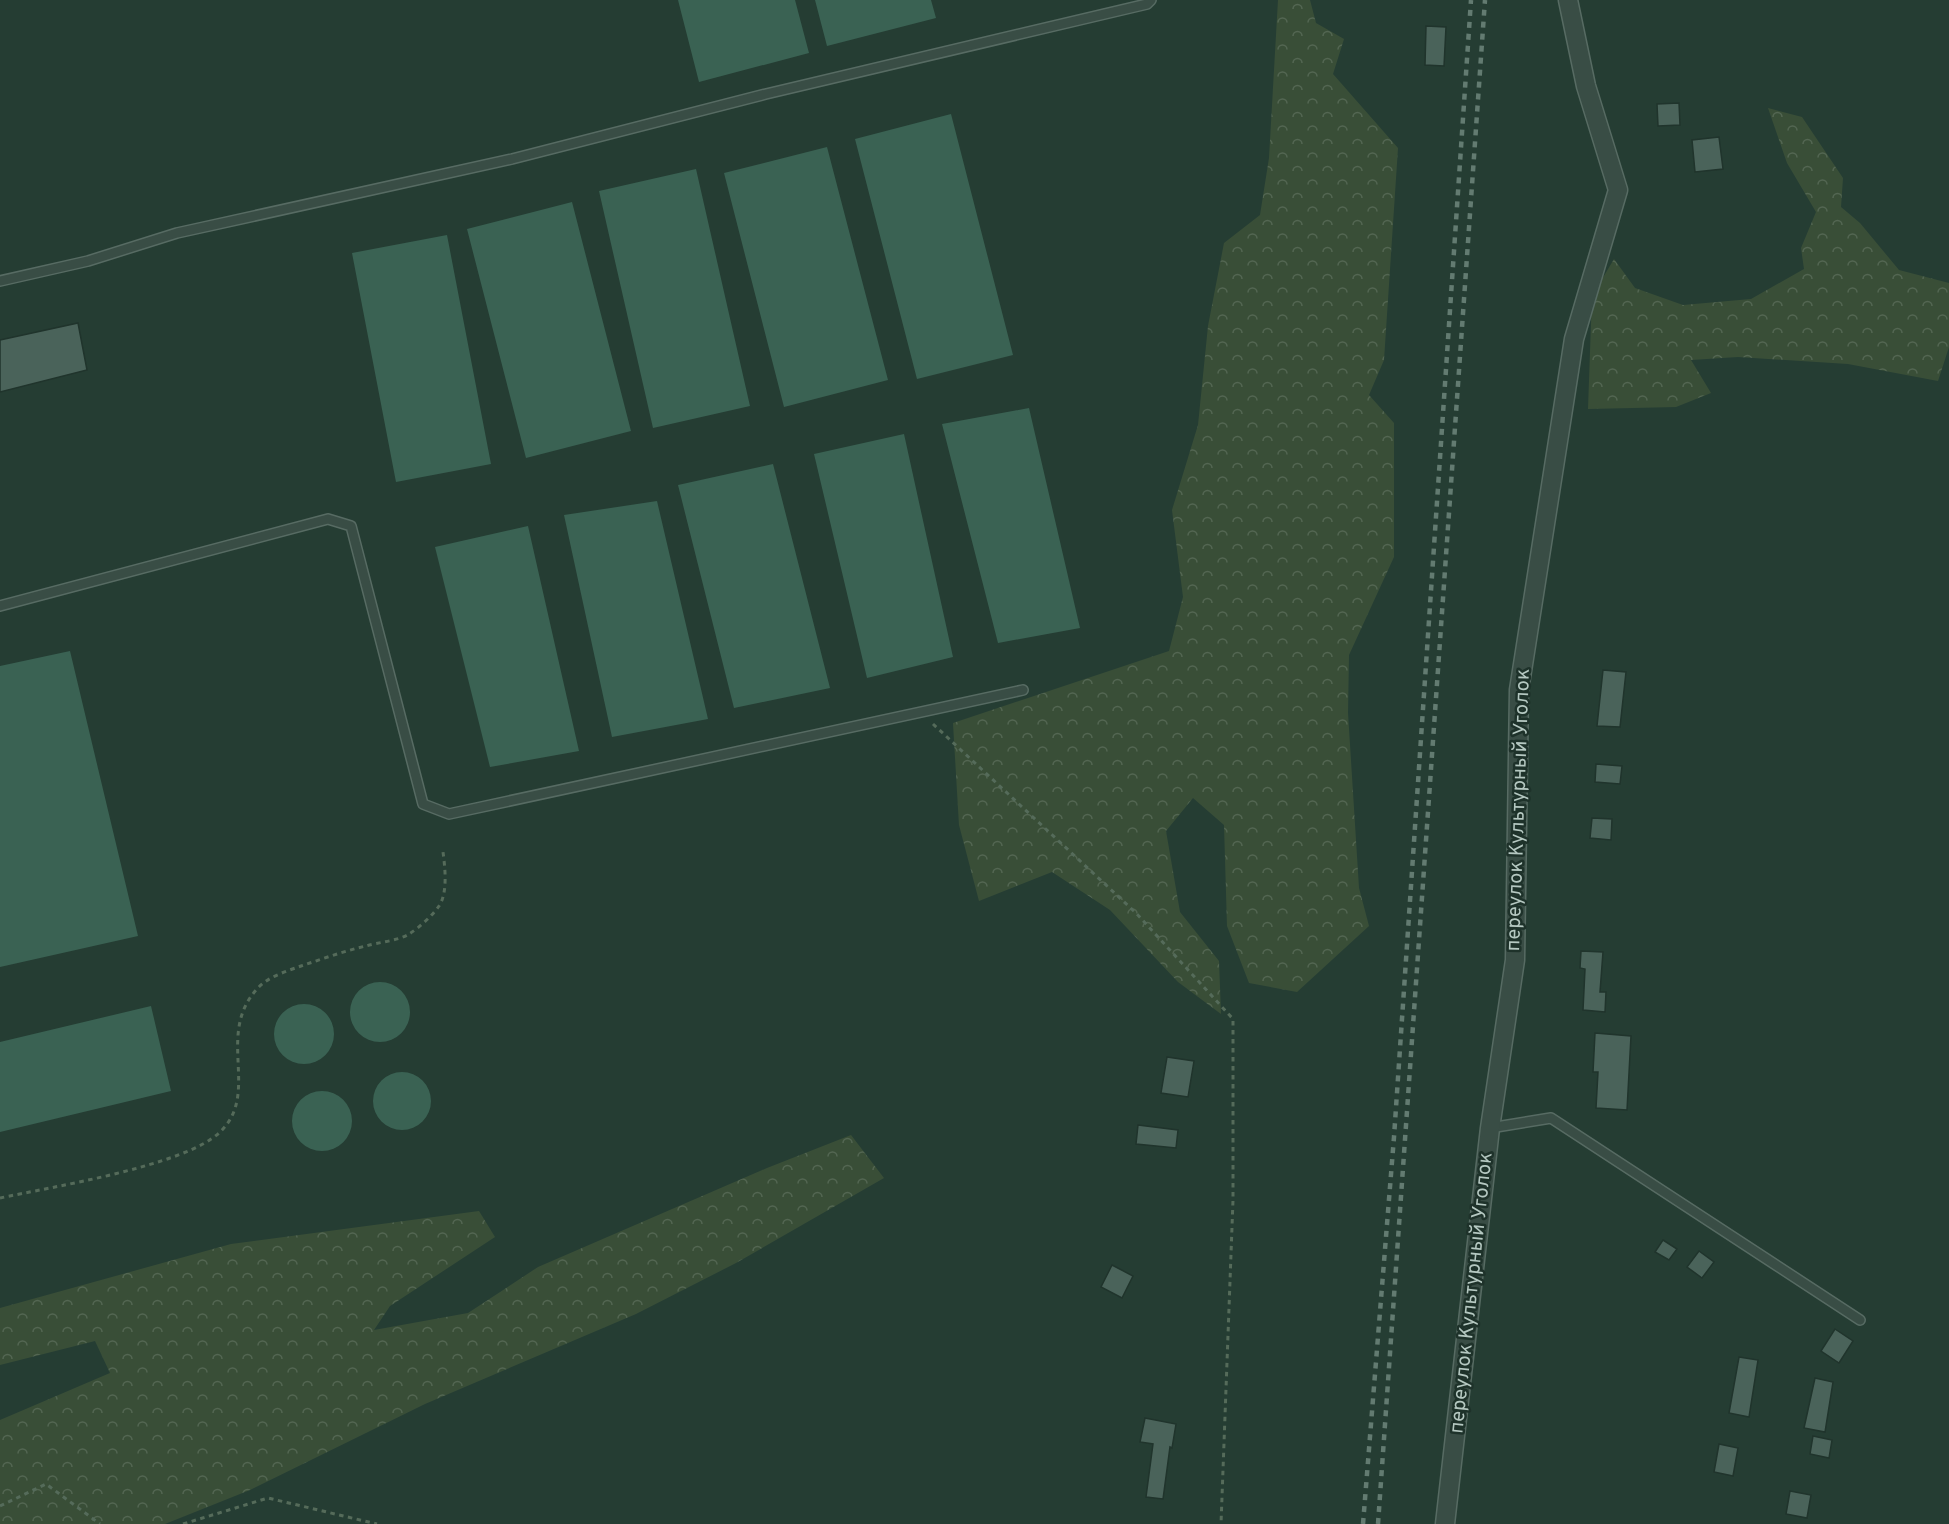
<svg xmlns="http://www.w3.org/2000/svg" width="1949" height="1524" font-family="Overpass,sans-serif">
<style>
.forest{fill:url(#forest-crowns)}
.water{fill:#3a6253}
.building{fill:#4a635a;stroke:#20342c;stroke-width:1.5}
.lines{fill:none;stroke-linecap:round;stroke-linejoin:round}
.service-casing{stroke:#576b63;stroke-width:12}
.minor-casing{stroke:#576b63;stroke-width:21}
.path{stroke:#556b5a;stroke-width:3;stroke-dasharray:4.5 4.5;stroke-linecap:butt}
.service{stroke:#394d45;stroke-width:9}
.minor{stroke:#394d45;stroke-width:18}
.rail{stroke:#637b71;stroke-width:4.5;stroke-dasharray:6 6;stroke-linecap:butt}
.labels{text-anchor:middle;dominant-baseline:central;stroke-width:5;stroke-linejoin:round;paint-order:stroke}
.street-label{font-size:20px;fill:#b5c8c1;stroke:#1e322a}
</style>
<defs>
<pattern id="forest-crowns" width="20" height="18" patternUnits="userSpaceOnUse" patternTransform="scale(1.5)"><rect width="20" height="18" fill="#394e37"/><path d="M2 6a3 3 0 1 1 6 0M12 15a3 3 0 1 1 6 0" fill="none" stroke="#536652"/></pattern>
</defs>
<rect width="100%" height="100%" fill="#253d33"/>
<path class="forest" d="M1278 0H1310L1316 23 1344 39 1333 74 1398 148 1384 360 1369 395 1394 423V557L1349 655 1348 713 1359 888 1369 926 1297 992 1249 983 1227 926 1224 825 1193 798 1166 831 1180 912 1219 961 1221 1014 1178 982 1110 910 1052 872 979 901 959 825 953 723 1169 651 1183 597 1172 510 1198 425 1208 326 1224 243 1260 215 1269 158Z
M1768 108 1802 117 1843 178 1841 207 1860 223 1899 270 1949 283V347L1938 381 1848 364 1738 357 1691 360 1711 393 1676 407 1588 409 1592 296 1614 259 1635 288 1683 305 1751 299 1804 269 1801 248 1816 212 1787 163Z
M851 1135 884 1178 736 1263 636 1314 425 1404 250 1490 165 1524H0V1420L110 1373 95 1341 0 1365V1308L231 1244 479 1211 495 1237 390 1306 374 1330 468 1313 538 1267 767 1168Z"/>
<path class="water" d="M678 0H795L809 53 699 82Z
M815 0H931L936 18 827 46Z
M951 114 1013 355 917 379 855 139Z
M827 147 888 380 784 407 724 173Z
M696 169 750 406 653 428 599 191Z
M572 202 631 431 526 458 467 229Z
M447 235 491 464 396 482 352 253Z
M1029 408 1080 628 998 643 942 424Z
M904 434 953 657 867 678 814 454Z
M773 464 830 688 734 708 678 485Z
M657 501 708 719 612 737 564 515Z
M528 526 579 751 490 767 435 547Z
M70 651 138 936 0 967V666Z
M350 1012a30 30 0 1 1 60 0a30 30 0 1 1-60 0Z
M274 1034a30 30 0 1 1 60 0a30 30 0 1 1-60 0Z
M151 1006 171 1091 0 1132V1042Z
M373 1101a29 29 0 1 1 58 0a29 29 0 1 1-58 0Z
M292 1121a30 30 0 1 1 60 0a30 30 0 1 1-60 0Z"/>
<path class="building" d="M1426 26 1446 27 1444 66 1425 65Z
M1679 103 1680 125 1658 126 1657 104Z
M1719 137 1723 169 1695 172 1692 140Z
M78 323 87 370 0 392V340Z
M1603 670 1626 672 1620 727 1597 726Z
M1596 764 1622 766 1620 784 1595 782Z
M1592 818 1612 819 1611 840 1590 838Z
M1581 951 1603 952 1600 992H1606L1605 1012 1583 1010 1585 969 1580 968Z
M1595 1033 1631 1036 1627 1110 1596 1108 1598 1072H1593Z
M1167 1057 1194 1061 1188 1097 1161 1093Z
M1138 1125 1178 1130 1176 1148 1136 1144Z
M1663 1240 1677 1249 1669 1260 1655 1252Z
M1699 1251 1714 1262 1702 1278 1687 1267Z
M1112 1265 1133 1276 1122 1298 1101 1287Z
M1835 1329 1853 1341 1839 1363 1821 1351Z
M1739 1357 1758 1360 1749 1417 1729 1413Z
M1815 1378 1833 1382 1825 1432 1804 1428Z
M1145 1418 1176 1424 1172 1448 1170 1447 1163 1499 1146 1497 1153 1444 1140 1442Z
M1813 1436 1832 1440 1829 1458 1810 1454Z
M1719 1444 1738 1448 1733 1476 1714 1472Z
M1790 1491 1811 1495 1807 1518 1786 1514Z"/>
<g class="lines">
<g class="service-casing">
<path id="service" d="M0 281 88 261 177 233 512 159 766 94 1147 4 1151 0
M0 606 328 519 351 526 423 804 449 814 1023 690
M1490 1128 1551 1118 1860 1320"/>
</g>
<g class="minor-casing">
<path id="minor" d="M1445 1524 1490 1128 1515 960 1519 690 1574 339 1618 190 1586 86 1568 0"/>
</g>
<path class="path" d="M933 724 1136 913 1233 1019V1200L1221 1524
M0 1198C51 1187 185 1166 220 1132 261 1093 215 1035 257 989 267 977 287 971 301 966 322 959 344 951 366 946 379 942 398 941 409 934 419 928 433 915 439 906 448 893 445 867 443 852
M0 1506 46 1484 100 1524
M183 1524 268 1498 377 1524"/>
<use href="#service" class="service"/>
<use href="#minor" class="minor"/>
<path class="rail" d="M1363 1524 1394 1137 1471 0
M1378 1524 1485 0"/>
</g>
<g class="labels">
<g class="street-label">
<text transform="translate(1519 810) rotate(-88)">переулок Культурный Уголок</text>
<text transform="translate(1472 1293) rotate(-84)">переулок Культурный Уголок</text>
</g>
</g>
</svg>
